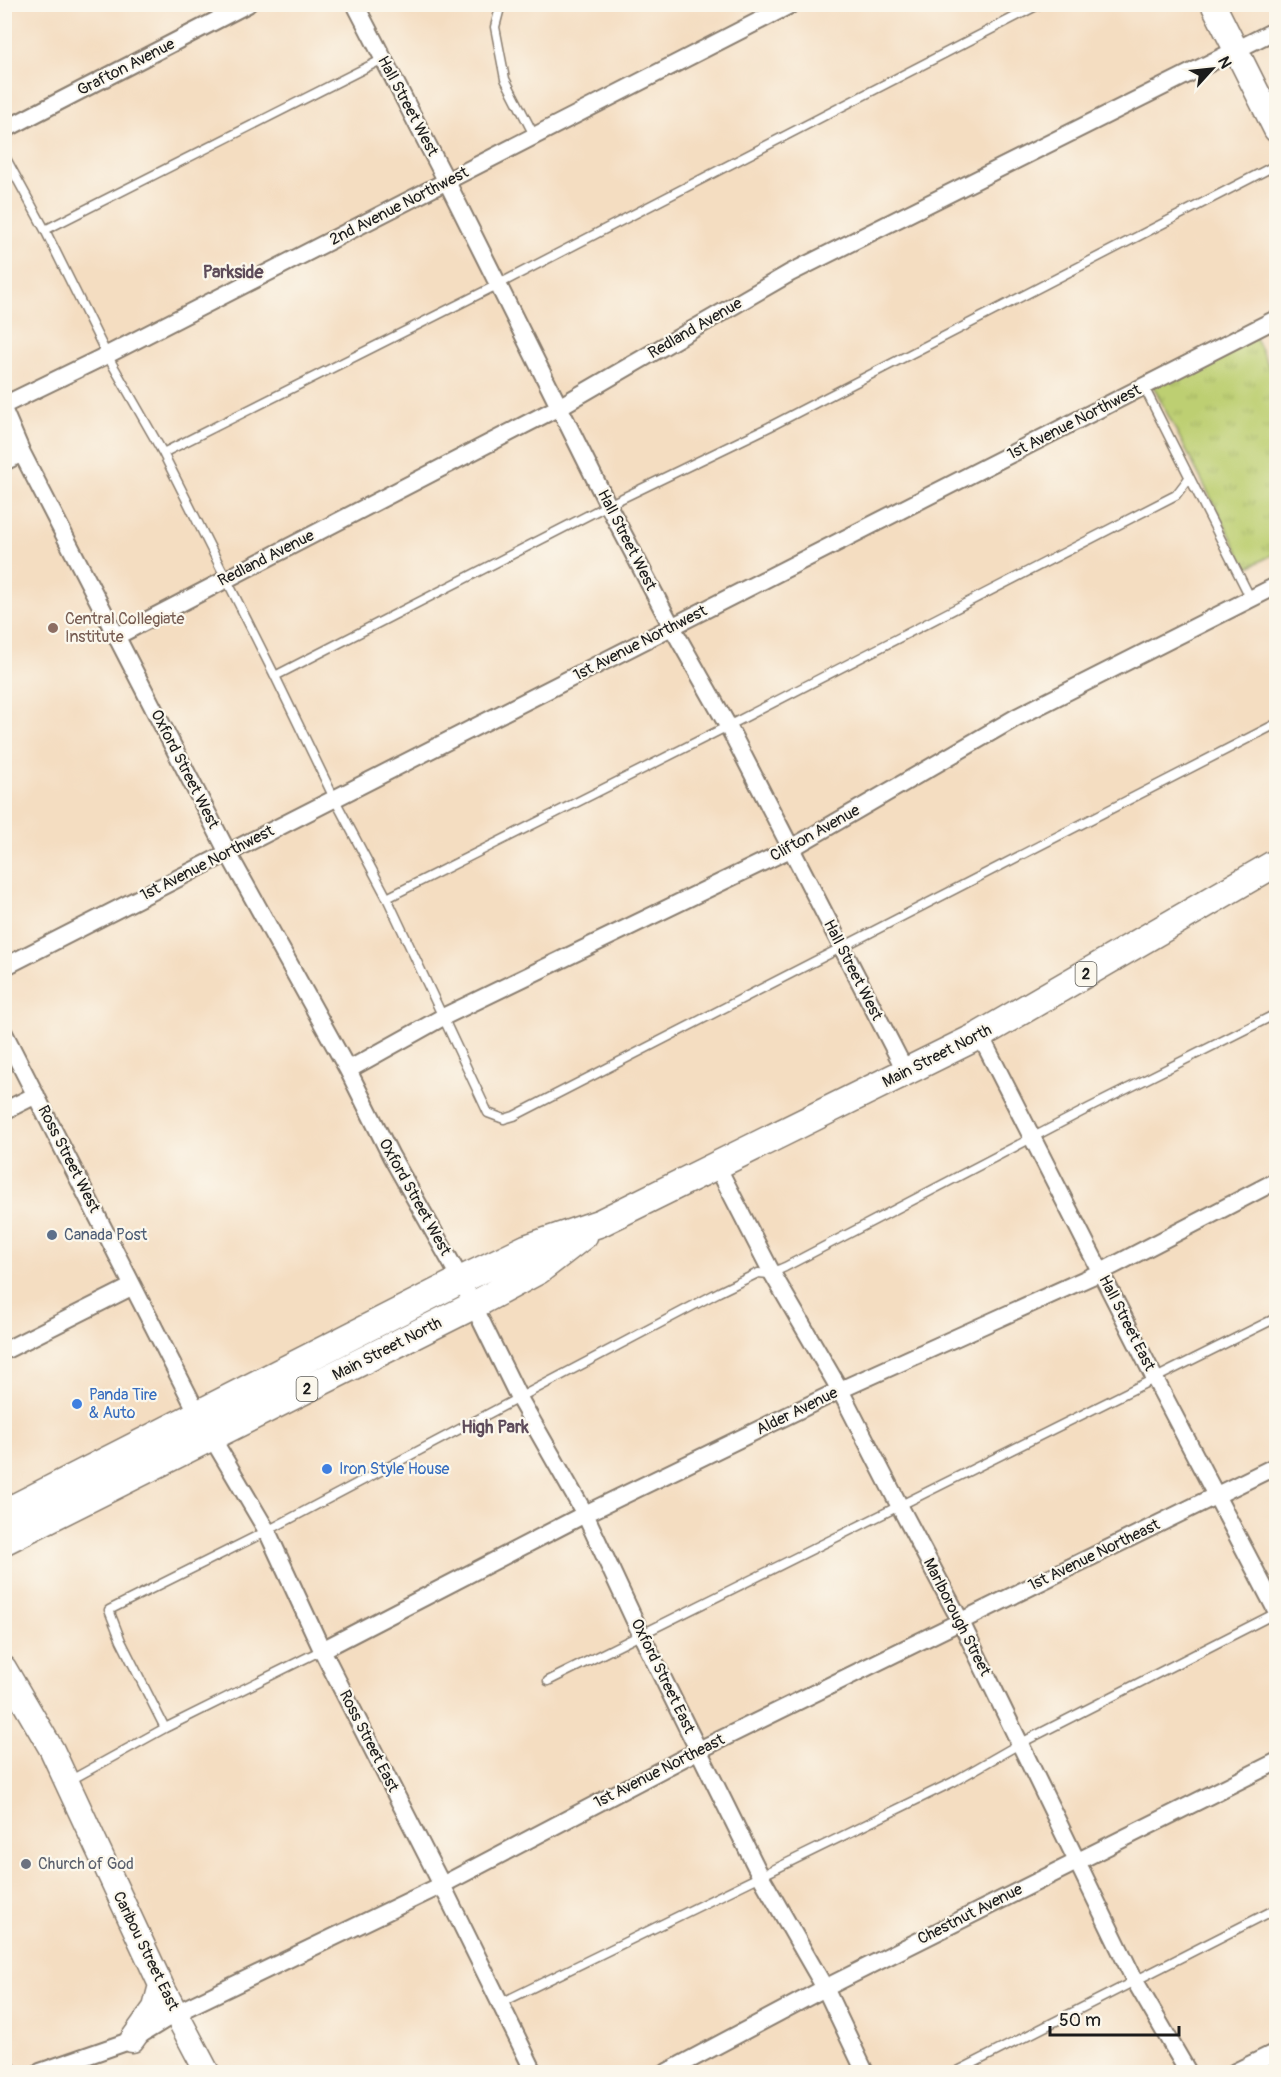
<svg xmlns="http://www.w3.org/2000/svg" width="1281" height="2077" font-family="Pangolin,sans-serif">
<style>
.park{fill:url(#park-tufts);stroke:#6c7647;stroke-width:1.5}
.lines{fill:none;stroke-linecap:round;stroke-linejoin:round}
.lane-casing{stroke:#887c6e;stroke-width:11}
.street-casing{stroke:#887c6e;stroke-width:20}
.secondary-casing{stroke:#887c6e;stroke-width:27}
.primary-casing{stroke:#887c6e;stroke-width:30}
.lane{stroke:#fff;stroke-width:8}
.street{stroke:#fff;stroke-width:16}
.secondary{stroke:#fff;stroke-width:24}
.primary{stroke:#fff;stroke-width:27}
.education-dot{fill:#8d6e63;stroke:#fbf7ec;stroke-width:2}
.service-dot{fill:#5c6f8a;stroke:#fbf7ec;stroke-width:2}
.shop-dot{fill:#3f7fe0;stroke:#fbf7ec;stroke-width:2}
.worship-dot{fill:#6b7280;stroke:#fbf7ec;stroke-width:2}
.labels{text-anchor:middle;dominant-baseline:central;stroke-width:4.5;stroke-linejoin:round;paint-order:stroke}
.shield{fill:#fbf7ec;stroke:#5f5e5a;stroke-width:1.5}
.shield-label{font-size:15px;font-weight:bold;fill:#1c1c1c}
.street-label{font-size:16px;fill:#1c1c1c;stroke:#fbf7ec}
.education-label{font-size:16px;fill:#785e54;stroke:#fbf7ec;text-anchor:start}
.service-label{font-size:16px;fill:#4e5e75;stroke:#fbf7ec;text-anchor:start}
.shop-label{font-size:16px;fill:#366cbe;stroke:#fbf7ec;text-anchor:start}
.worship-label{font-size:16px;fill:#5b616d;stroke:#fbf7ec;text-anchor:start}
.neighbourhood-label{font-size:18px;font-weight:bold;fill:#5e4c5a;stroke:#fbf7ec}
</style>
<defs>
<pattern id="park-tufts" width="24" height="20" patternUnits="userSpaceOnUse" patternTransform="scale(1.5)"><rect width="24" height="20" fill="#bdcf72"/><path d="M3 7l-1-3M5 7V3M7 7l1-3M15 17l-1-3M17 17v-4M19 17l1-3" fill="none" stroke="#a2b162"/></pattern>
</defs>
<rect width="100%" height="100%" fill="#fbf7ec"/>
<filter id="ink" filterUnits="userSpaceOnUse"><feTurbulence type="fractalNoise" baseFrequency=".0167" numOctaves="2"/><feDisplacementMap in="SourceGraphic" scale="12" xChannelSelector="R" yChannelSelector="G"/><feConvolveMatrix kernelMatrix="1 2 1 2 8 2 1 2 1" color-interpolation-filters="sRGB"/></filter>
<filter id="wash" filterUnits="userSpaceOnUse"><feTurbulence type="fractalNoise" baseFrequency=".008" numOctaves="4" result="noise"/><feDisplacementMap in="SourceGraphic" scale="24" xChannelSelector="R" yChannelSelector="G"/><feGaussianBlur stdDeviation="1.35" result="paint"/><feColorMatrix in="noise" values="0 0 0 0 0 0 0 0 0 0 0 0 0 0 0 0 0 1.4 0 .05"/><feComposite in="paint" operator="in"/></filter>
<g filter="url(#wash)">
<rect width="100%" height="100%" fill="#f4ddc1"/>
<path class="park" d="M1253 334 1276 380V553L1247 568 1153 386Z"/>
</g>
<g filter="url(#ink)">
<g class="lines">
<g class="lane-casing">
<path id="lane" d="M501 4 495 27 505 79 535 137
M4 155 45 230 107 355 163 453 275 676 334 798 387 898 488 1113 504 1119 514 1116 1276 724
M45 230 383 59
M1144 387 1251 599
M163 453 499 284 1040 4
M275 676 608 505 769 427 1276 165
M387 898 728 726 1176 495 1189 478
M548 1681 1276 1318
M165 1728 121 1641 109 1610 267 1531 719 1292 758 1273 769 1274 785 1267 1089 1108 1276 1014
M69 1781 165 1728 322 1650
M501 2003 953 1782 1021 1743 1276 1613
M956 2072 1276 1909"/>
</g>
<g class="street-casing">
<path id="street" d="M355 4 447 182 608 505 672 627 728 726 906 1072
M4 130 248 4
M4 405 107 355 792 4
M4 411 22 453 228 853 348 1070 391 1156 461 1280 519 1398 585 1514 641 1634 760 1875 825 1988 865 2072
M4 462 22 453
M117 636 559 407 790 273 1276 30
M4 967 1276 319
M4 1033 198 1414 267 1531 322 1650 442 1885 534 2072
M980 1035 1154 1377 1276 1610
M348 1070 443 1017 790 849 1017 717 1276 586
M4 1111 36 1095
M717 1166 772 1273 840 1390 899 1505 961 1622 1135 1981 1188 2072
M4 1351 133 1286
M322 1650 585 1514 840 1390 1101 1272 1276 1181
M4 2063 9 2072
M40 2072 132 2040 176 2013 442 1885 699 1750 1276 1466
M667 2072 825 1988 1276 1762
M1235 2072 1276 2052"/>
</g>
<g class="secondary-casing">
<path id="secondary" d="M1213 4 1276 130
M4 1668 52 1750 161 1985 207 2072
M132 2040 155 2008 161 1985"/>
</g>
<g class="primary-casing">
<path id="primary" d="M4 1513 461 1280 527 1248 600 1223 980 1035 1276 863
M4 1541 472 1306 539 1270 584 1235"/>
</g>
<use href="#lane" class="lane"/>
<use href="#street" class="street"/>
<use href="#secondary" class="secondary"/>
<use href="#primary" class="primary"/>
</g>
</g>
<circle class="education-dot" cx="53" cy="628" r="6"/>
<circle class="service-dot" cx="52" cy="1235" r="6"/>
<g class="shop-dot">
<circle cx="77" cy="1404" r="6"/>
<circle cx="327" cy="1469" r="6"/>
</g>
<circle class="worship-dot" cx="26" cy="1864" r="6"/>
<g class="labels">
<g class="shield">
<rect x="1075.5" y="962" width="21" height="24" rx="4.5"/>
<rect x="296.5" y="1377" width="21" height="24" rx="4.5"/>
</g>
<g class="shield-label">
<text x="1086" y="974">2</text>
<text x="307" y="1389">2</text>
</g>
<g class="street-label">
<text transform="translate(126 67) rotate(-27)">Grafton Avenue</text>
<text transform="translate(408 106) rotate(62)">Hall Street West</text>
<text transform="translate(399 206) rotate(-27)">2nd Avenue Northwest</text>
<text transform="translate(695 328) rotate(-30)">Redland Avenue</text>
<text transform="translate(1074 422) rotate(-27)">1st Avenue Northwest</text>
<text transform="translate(627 540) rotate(63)">Hall Street West</text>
<text transform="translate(266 558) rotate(-27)">Redland Avenue</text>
<text transform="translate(640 643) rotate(-27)">1st Avenue Northwest</text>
<text transform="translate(185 769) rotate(63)">Oxford Street West</text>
<text transform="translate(815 833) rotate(-29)">Clifton Avenue</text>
<text transform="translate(207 863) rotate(-27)">1st Avenue Northwest</text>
<text transform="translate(853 970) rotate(63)">Hall Street West</text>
<text transform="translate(937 1056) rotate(-27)">Main Street North</text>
<text transform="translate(69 1159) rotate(63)">Ross Street West</text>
<text transform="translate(415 1197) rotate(61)">Oxford Street West</text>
<text transform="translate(1127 1323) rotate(63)">Hall Street East</text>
<text transform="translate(387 1349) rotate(-27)">Main Street North</text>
<text transform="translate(797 1411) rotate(-26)">Alder Avenue</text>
<text transform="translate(1094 1555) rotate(-26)">1st Avenue Northeast</text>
<text transform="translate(957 1617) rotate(63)">Marlborough Street</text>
<text transform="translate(663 1676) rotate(64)">Oxford Street East</text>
<text transform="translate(369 1741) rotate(63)">Ross Street East</text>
<text transform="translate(659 1771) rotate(-27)">1st Avenue Northeast</text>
<text transform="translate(970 1914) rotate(-27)">Chestnut Avenue</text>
<text transform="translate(146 1951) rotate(64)">Caribou Street East</text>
</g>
<g class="education-label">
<text x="65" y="619">Central Collegiate<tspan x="65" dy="18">Institute</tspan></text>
</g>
<g class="service-label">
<text x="64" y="1235">Canada Post</text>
</g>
<g class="shop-label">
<text x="89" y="1395">Panda Tire<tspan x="89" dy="18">&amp; Auto</tspan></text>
<text x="339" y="1469">Iron Style House</text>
</g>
<g class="worship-label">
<text x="38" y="1864">Church of God</text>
</g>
<g class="neighbourhood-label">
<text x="233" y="272">Parkside</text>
<text x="495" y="1427">High Park</text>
</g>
</g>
<rect width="1281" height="2077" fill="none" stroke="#fbf7ec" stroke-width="24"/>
<g transform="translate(1212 69) rotate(63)" stroke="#fbf7ec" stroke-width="4.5" paint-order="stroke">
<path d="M0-4.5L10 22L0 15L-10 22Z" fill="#1c1c1c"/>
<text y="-9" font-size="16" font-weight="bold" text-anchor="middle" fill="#1c1c1c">N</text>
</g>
<path d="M1050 2026v9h129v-9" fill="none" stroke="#1c1c1c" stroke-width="3"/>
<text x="1059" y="2026" font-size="18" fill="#1c1c1c" stroke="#fbf7ec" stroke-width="4.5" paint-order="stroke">50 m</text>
</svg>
